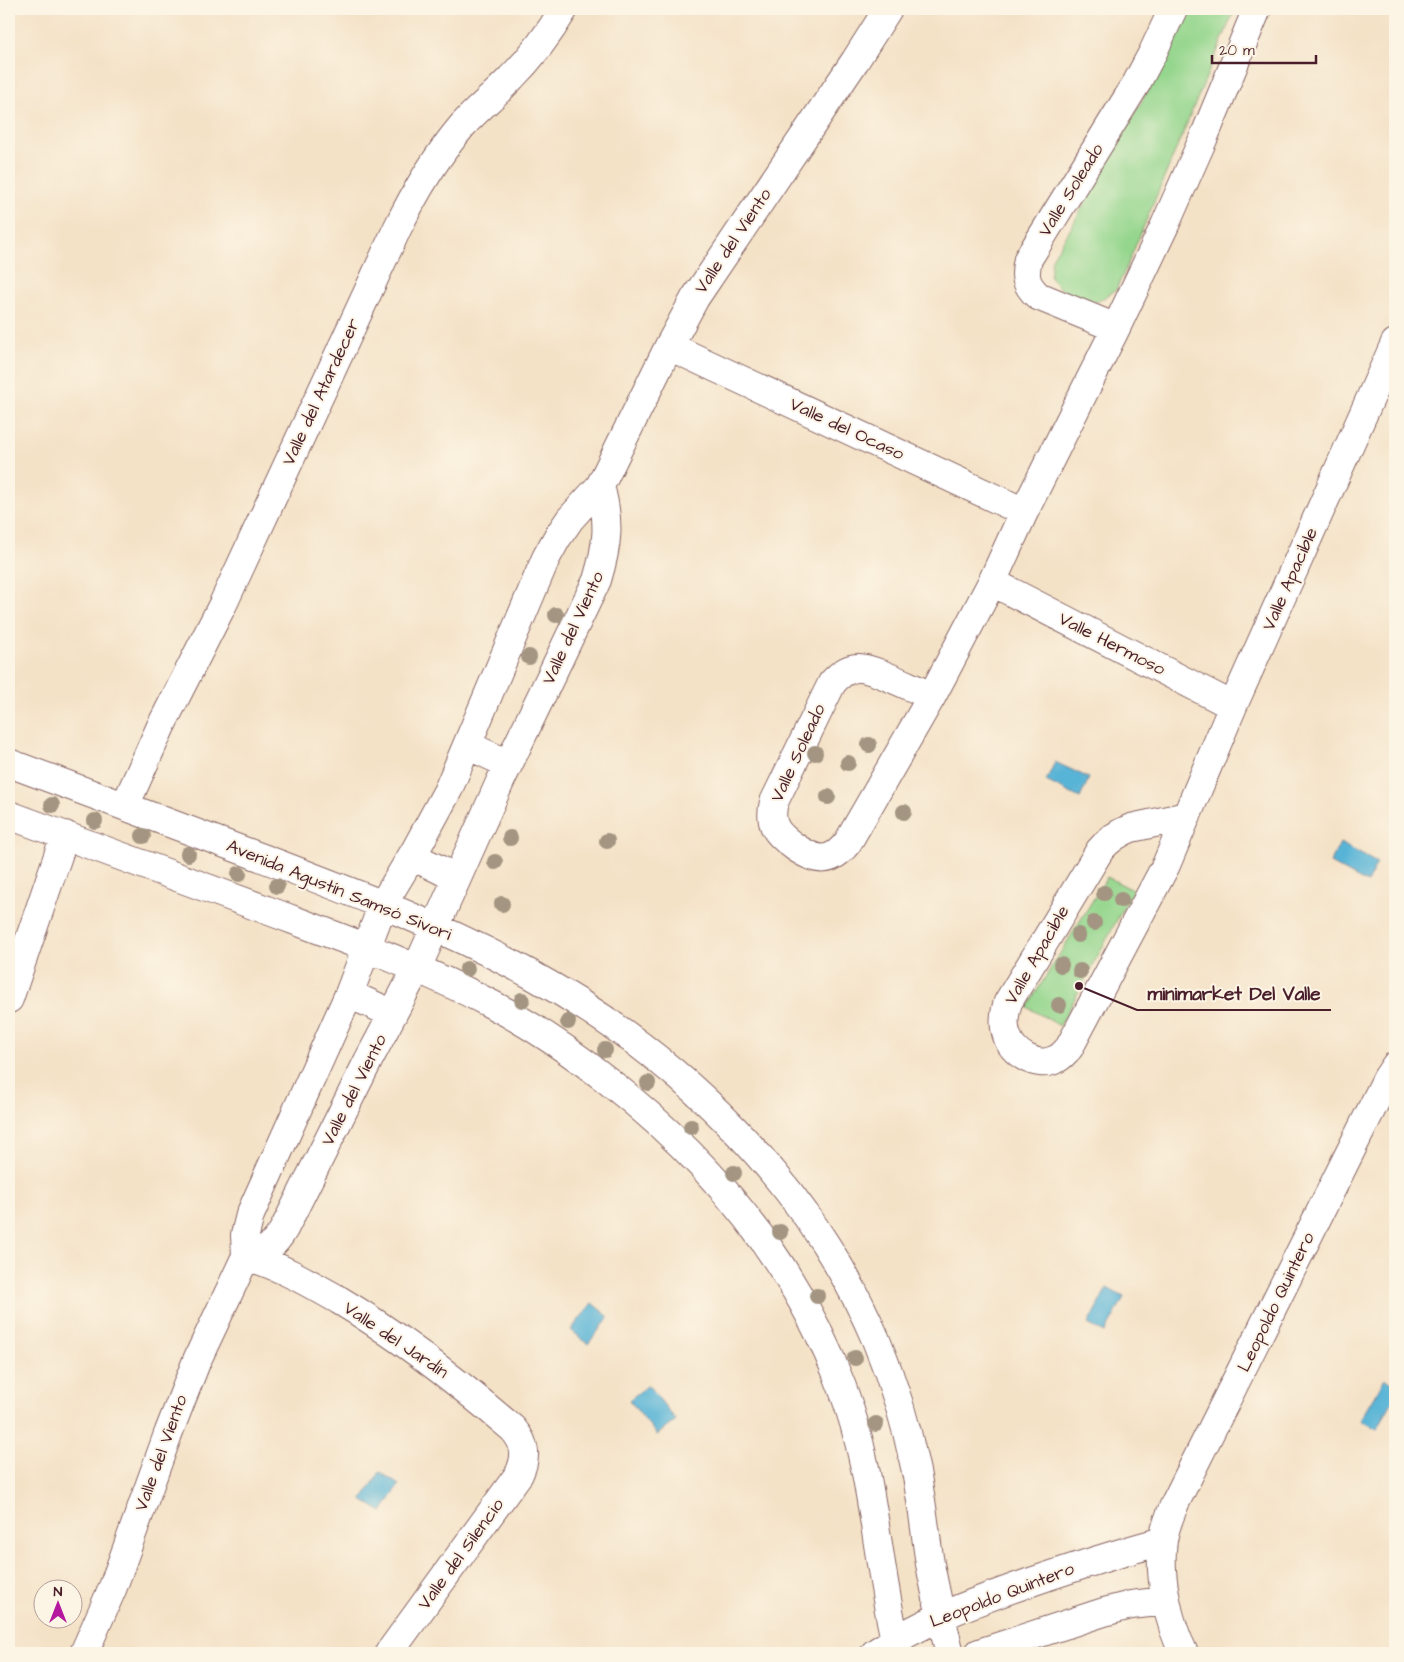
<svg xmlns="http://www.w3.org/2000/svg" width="1404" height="1662" font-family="'Architects Daughter',sans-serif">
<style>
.green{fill:#94d68d;stroke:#6f7a5c}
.water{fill:#59b4d6;stroke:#526a80}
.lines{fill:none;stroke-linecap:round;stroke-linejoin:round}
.street-casing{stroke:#866362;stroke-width:30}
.street{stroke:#fff;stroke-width:28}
.tree{fill:#a39581}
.labels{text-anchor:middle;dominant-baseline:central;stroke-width:4;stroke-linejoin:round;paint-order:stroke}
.street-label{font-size:18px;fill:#4a1f2b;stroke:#fcf5e5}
.leader{fill:none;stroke:#4a1f2b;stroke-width:2}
.callout-dot{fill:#4a1f2b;stroke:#fcf5e5;stroke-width:2}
.callout-label{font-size:19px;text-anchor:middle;font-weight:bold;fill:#4a1f2b;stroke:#fcf5e5;stroke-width:4;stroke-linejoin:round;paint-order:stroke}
</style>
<rect width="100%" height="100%" fill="#fcf5e5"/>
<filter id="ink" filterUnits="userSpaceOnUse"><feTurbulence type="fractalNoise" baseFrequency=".02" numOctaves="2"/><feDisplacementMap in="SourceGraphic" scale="10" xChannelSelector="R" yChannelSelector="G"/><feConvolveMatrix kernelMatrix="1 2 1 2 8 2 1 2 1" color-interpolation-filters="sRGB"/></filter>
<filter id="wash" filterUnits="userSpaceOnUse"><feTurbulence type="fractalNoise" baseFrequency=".0096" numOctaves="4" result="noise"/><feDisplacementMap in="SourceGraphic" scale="20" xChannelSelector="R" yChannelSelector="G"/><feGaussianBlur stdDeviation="1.12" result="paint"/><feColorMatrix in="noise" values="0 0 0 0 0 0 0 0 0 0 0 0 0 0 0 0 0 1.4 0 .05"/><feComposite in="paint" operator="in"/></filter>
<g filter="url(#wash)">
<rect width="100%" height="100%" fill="#f4e2c7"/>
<path class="green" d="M1193 9H1235L1127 266 1116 290 1097 302 1064 292 1050 278 1052 258 1067 235Z
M1107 877 1133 890 1060 1026 1027 1007Z"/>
<path class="water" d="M1055 762 1089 778 1080 798 1046 781Z
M1340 843 1377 863 1367 883 1330 863Z
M1107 1288 1124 1297 1105 1333 1088 1324Z
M592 1303 609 1317 588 1344 571 1330Z
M1385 1378 1395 1385V1397L1377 1429 1360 1420Z
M648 1385 676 1420 657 1435 629 1400Z
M380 1472 399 1485 382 1512 362 1500Z"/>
</g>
<g filter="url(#ink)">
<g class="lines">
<g class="street-casing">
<path id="street" d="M1116 328 1038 296C1025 284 1024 276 1028 259L1136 84 1153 52 1173 9
M669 346 1024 512
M992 582 1233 706
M932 696C916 690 872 667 858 668 847 668 839 675 832 683L774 802C768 825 777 834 795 847 817 862 831 864 848 842L932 696 992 582 1024 512 1116 328 1165 225 1204 137 1257 9
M467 745 508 764
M9 763C90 793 171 824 252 854 347 890 441 925 530 974 678 1055 809 1182 876 1340 893 1381 906 1423 915 1467 922 1499 925 1532 930 1564 936 1594 942 1624 950 1653
M125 806 161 726 223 604 397 229C415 192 435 158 462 126 477 109 495 95 511 78 531 58 549 34 564 9
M9 815C94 846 179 878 264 909 341 938 418 965 491 1004 532 1025 571 1052 607 1080 712 1162 795 1262 842 1387 875 1473 876 1565 898 1653
M1187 816 1131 828C1118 833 1109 839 1100 850L1008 1002C1004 1014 1003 1025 1007 1036 1013 1054 1037 1068 1054 1060 1061 1058 1064 1053 1069 1048L1166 865 1233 706 1395 343
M412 856 457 878
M349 994 393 1014
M9 999 65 835
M246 1256C266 1252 274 1246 284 1229L368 1061 417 968 500 782 597 580C608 544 610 522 600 486
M246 1256C280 1266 309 1283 339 1300 401 1337 458 1382 513 1429 526 1444 527 1457 519 1474L389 1653
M84 1653 113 1587 168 1434 197 1360 246 1256 245 1235 250 1215 349 994 383 904 416 849 448 790 546 558 557 538 570 519 600 486 669 346 695 298 855 61 888 9
M875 1653C922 1621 974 1602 1028 1583 1072 1568 1117 1553 1163 1541
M979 1653 1104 1612 1131 1605 1166 1601
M1184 1653C1168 1623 1158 1574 1163 1540 1165 1527 1170 1515 1175 1503L1387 1078 1395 1066"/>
</g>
<use href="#street" class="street"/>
</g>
<g class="tree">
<circle cx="556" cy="615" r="8"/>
<circle cx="529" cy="657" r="8"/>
<circle cx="869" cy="745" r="8"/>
<circle cx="815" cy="753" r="8"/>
<circle cx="848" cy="763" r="8"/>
<circle cx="828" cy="797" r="8"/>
<circle cx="52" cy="805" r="8"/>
<circle cx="904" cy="812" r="8"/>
<circle cx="95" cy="821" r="8"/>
<circle cx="143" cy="836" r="8"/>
<circle cx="510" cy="838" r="8"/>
<circle cx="607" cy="841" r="8"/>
<circle cx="188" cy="854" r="8"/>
<circle cx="495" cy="862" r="8"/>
<circle cx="239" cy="874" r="8"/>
<circle cx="277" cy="886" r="8"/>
<circle cx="1104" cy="893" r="8"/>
<circle cx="1121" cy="900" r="8"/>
<circle cx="502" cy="904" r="8"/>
<circle cx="1094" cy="923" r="8"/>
<circle cx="1078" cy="935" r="8"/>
<circle cx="1061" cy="965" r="8"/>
<circle cx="467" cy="969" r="8"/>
<circle cx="1080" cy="971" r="8"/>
<circle cx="522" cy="1000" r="8"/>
<circle cx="1059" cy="1005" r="8"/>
<circle cx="568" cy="1022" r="8"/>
<circle cx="605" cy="1050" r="8"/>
<circle cx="648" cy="1083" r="8"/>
<circle cx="691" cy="1127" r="8"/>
<circle cx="734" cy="1173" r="8"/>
<circle cx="780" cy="1232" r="8"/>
<circle cx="817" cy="1296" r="8"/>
<circle cx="855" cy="1358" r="8"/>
<circle cx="876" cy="1424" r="8"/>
</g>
</g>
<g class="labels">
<g class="street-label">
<text transform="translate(1071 190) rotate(-58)">Valle Soleado</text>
<text transform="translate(733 241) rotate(-56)">Valle del Viento</text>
<text transform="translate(321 392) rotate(-65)">Valle del Atardecer</text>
<text transform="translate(847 429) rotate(25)">Valle del Ocaso</text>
<text transform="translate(1290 579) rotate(-66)">Valle Apacible</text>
<text transform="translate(573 628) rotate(-65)">Valle del Viento</text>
<text transform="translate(1112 644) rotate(27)">Valle Hermoso</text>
<text transform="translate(798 753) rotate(-65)">Valle Soleado</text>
<text transform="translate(339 890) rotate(22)">Avenida Agustín Samsó Sivori</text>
<text transform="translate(1037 955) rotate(-60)">Valle Apacible</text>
<text transform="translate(354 1090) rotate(-63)">Valle del Viento</text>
<text transform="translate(1276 1302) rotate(-64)">Leopoldo Quintero</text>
<text transform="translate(396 1340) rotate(34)">Valle del Jardín</text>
<text transform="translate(161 1453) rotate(-70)">Valle del Viento</text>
<text transform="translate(461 1554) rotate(-54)">Valle del Silencio</text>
<text transform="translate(1002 1595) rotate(-21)">Leopoldo Quintero</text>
</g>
</g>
<path class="leader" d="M1079 986L1137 1010H1331"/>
<circle class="callout-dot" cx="1079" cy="986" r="5"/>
<g class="callout-label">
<text x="1234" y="1000">minimarket Del Valle</text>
</g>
<rect width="1404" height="1662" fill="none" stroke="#fcf5e5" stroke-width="30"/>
<g transform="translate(58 1604)"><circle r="24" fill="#fcf5e5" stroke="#b59f9b"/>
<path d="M0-4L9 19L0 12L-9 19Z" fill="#b5179e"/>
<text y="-8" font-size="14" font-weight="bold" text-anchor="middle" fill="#4a1f2b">N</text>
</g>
<path d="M1212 55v8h104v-8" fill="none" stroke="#4a1f2b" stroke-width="2.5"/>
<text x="1219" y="55" font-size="15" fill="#4a1f2b" stroke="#fcf5e5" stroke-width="4" paint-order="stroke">20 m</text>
</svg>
